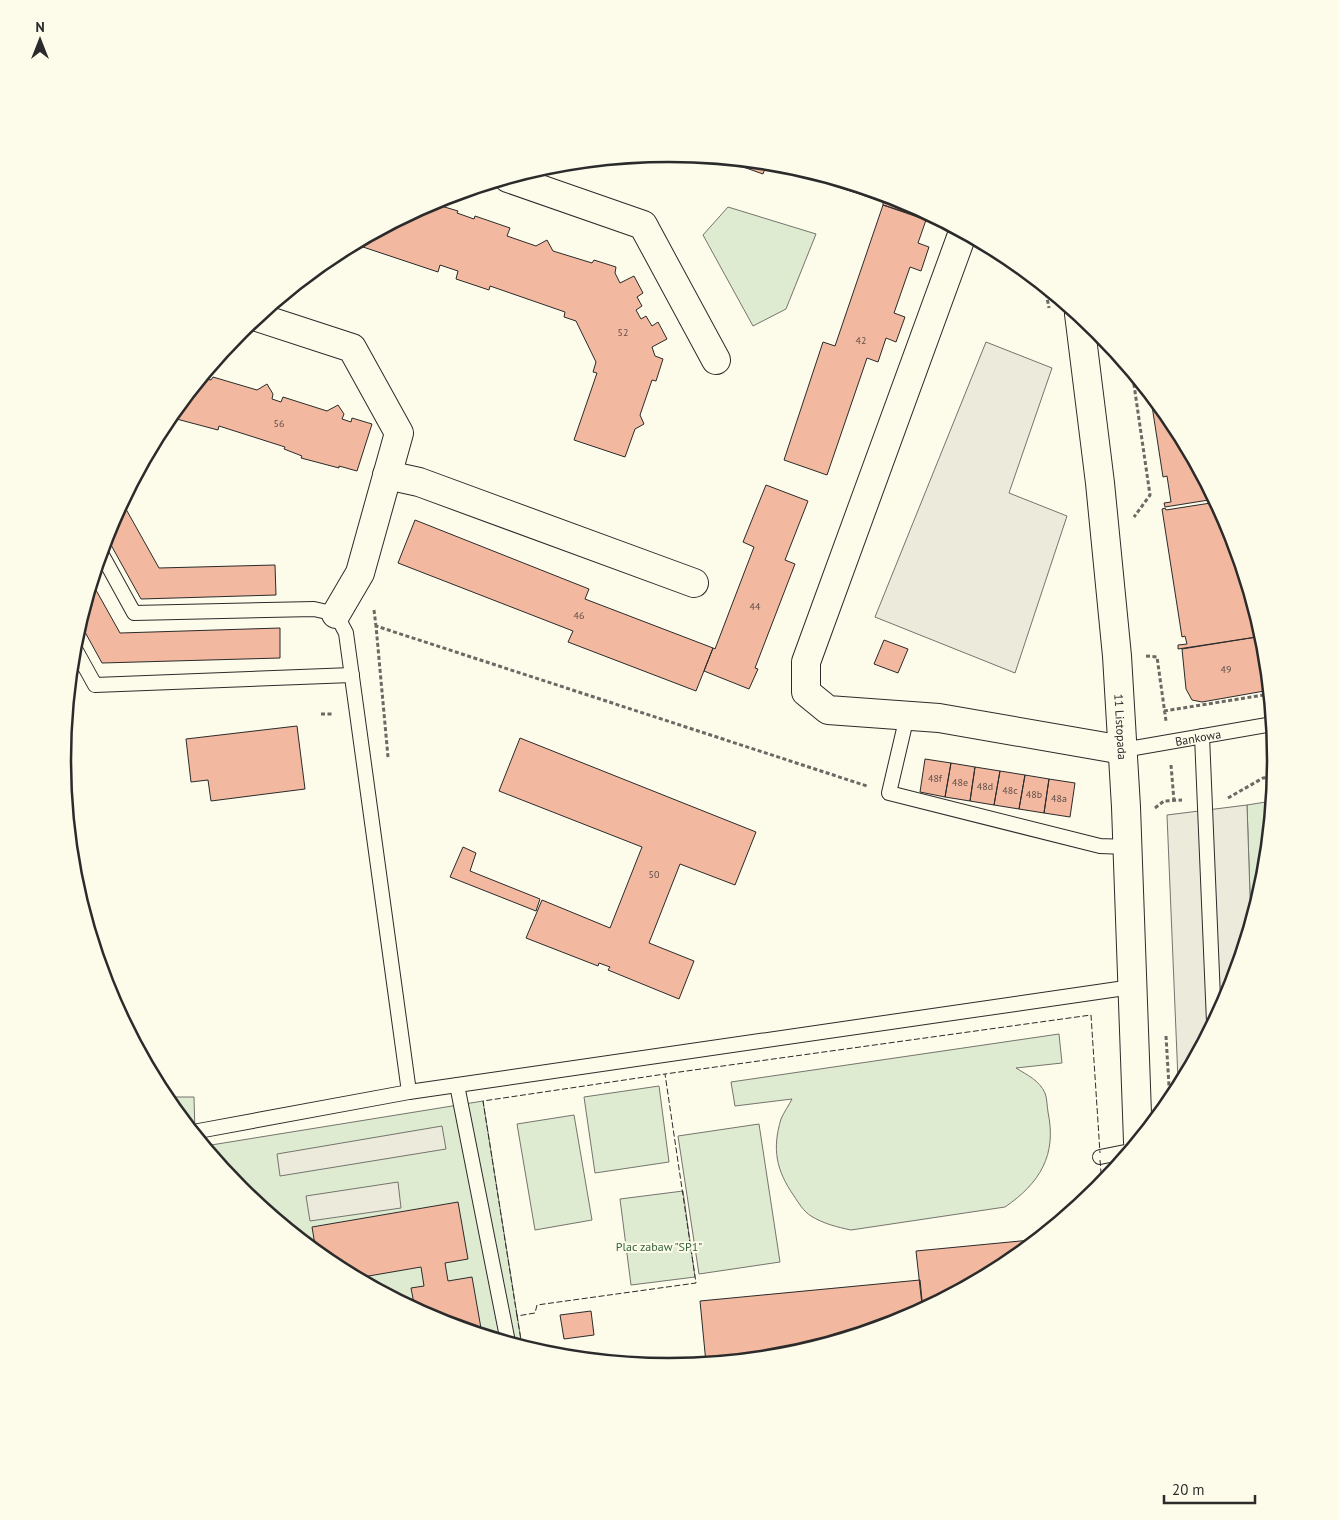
<svg xmlns="http://www.w3.org/2000/svg" width="1339" height="1520" font-family="'PT Sans',sans-serif">
<style>
.green{fill:#deebd1;stroke:#74746e}
.parking{fill:#eceadb;stroke:#74746e}
.building{fill:#f2b8a0;stroke:#2b2b2b}
.lines{fill:none;stroke-linecap:round;stroke-linejoin:round}
.service-casing{stroke:#2b2b2b;stroke-width:16}
.minor-casing{stroke:#2b2b2b;stroke-width:30}
.path{stroke:#6a6964;stroke-width:3;stroke-dasharray:4 2.5;stroke-linecap:butt}
.service{stroke:#fdfbea;stroke-width:14}
.minor{stroke:#fdfbea;stroke-width:28}
.fence{stroke:#2b2b2b;stroke-width:1;stroke-dasharray:6 2.5;stroke-linecap:butt}
.labels{text-anchor:middle;dominant-baseline:central;stroke-width:4;stroke-linejoin:round;paint-order:stroke}
.number-label{font-size:10px;fill:#5d4e48}
.street-label{font-size:12px;fill:#2b2b2b;stroke:#fdfbea}
.park-label{font-size:12px;fill:#34623c;stroke:#fdfbea}
.rim{fill:none;stroke:#2b2b2b;stroke-width:2.5}
</style>
<rect width="100%" height="100%" fill="#fdfbea"/>
<path class="green" d="M728 207 816 234 786 309 753 326 703 235Z
M1272 801 1265 879 1251 925 1247 805Z
M1059 1034 1062 1063 1016 1068C1027 1075 1039 1080 1045 1093 1047 1098 1047 1106 1048 1112 1057 1155 1040 1183 1005 1207L851 1230C837 1227 824 1224 811 1216 804 1212 798 1202 794 1196 776 1170 772 1149 781 1119 784 1112 789 1105 792 1099L735 1106 731 1082Z
M659 1086 669 1162 595 1173 584 1097Z
M164 1097H194L195 1133 165 1097Z
M483 1101 522 1346 437 1321 332 1265 240 1189 205 1146Z
M574 1115 592 1220 535 1230 517 1124Z
M759 1124 780 1262 699 1274 678 1136Z
M683 1191 695 1277 631 1285 620 1199Z"/>
<path class="parking" d="M986 342 1052 368 1009 493 1067 516 1015 673 875 617Z
M1247 805 1251 925 1230 993 1184 1080H1178L1167 815Z
M442 1126 446 1149 280 1176 277 1154Z
M398 1182 401 1208 310 1221 306 1196Z"/>
<path class="building" d="M715 157 788 165 902 199 921 209 918 216 883 205V202L767 163 763 174Z
M431 203 458 211 457 213 474 219 475 216 510 228 507 236 536 246 547 240 553 251 592 263 594 260 616 267 615 273 620 283 634 276 643 293 637 297 642 306 636 310 641 319 646 316 652 326 658 322 667 339 652 347 655 356 663 359 656 381 652 380 640 415 644 424 635 429 625 457 574 440 597 373 593 372 596 362 576 321 564 317 565 312 490 286 489 290 456 279 458 271 440 265 438 272 354 244Z
M883 205 926 220 918 243 929 247 921 271 910 267 894 313 905 317 896 342 886 338 878 362 867 358 827 475 784 460 823 342 835 346Z
M213 377 257 390 267 384 273 394 272 399 281 402 283 397 327 411 338 405 344 414 342 419 351 422 352 418 372 424 357 471 339 466V468L301 458 302 456 284 449 285 447 219 426 218 430 169 417 202 378 211 380Z
M1150 393 1174 423 1215 499 1165 507 1164 503 1171 502 1167 476 1163 477Z
M766 485 808 501 785 560 795 564 755 668 758 669 749 689 704 671 713 648 715 649 754 547 743 542Z
M122 502 159 568 275 565 276 595 141 599 106 536 109 527Z
M1217 502 1230 528 1263 636 1178 649V645L1187 644 1185 636 1182 637 1162 509 1165 508 1166 510Z
M415 520 589 589 585 599 713 648 696 691 568 642 573 631 398 563Z
M92 583 120 633 280 628V658L102 663 80 623Z
M1263 636 1270 690 1202 702 1192 700 1186 689 1182 649Z
M884 640 908 649 898 673 874 664Z
M297 726 305 789 211 801 208 780 191 782 186 739Z
M520 738 756 832 735 885 680 864 649 943 694 961 679 999 608 970 610 967 599 963 598 966 526 938 542 900 610 928 642 847 499 791Z
M925 759 951 763 945 797 920 792Z
M951 763 975 767 970 801 945 797Z
M975 767 1000 771 994 805 970 801Z
M1000 771 1025 775 1019 809 994 805Z
M1025 775 1049 779 1044 813 1019 809Z
M1049 779 1075 783 1070 817 1044 813Z
M463 847 476 853 470 871 540 899 536 911 450 877Z
M458 1202 468 1259 445 1263 448 1281 472 1277 482 1334 437 1321 415 1309 411 1288 424 1286 421 1267 357 1278 332 1265 316 1251 312 1227Z
M1031 1240 1032 1244 1006 1265 935 1303 922 1305 916 1251Z
M920 1280 923 1310 902 1321 788 1355 706 1363 700 1301Z
M591 1311 594 1335 564 1339 560 1315Z"/>
<g class="lines">
<g class="service-casing">
<g id="service">
<path d="M101 553 134 613 314 609 336 614 346 633 409 1092 1132 987"/>
<path d="M74 647 95 685 352 675"/>
<path d="M907 716 889 793 1100 846 1127 847"/>
<path d="M1202 736 1214 1022"/>
<path id="s1" d="M1123 750 1273 724"/>
<path d="M457 1085 508 1342"/>
<path d="M193 1132 409 1092"/>
<path d="M1100 1157 1130 1151"/>
</g>
</g>
<g class="minor-casing">
<g id="minor">
<path d="M508 178 643 225 716 360"/>
<path d="M963 232 806 662V692L828 710 939 718 1123 750"/>
<path id="s2" d="M1079 314 1100 483 1117 656 1126 807 1138 1142"/>
<path d="M257 317 352 348 399 433 360 573 336 614"/>
<path d="M387 475 419 482 694 583"/>
</g>
</g>
<path class="path" d="M1045 287 1049 308
M1132 371 1150 495 1134 517
M374 610 376 626
M1146 656 1157 657 1166 721
M1164 711 1270 694
M321 714H334
M388 757 376 626 867 786
M1171 765 1174 801
M1228 798 1263 778 1275 777
M1155 808 1164 801 1182 800
M1166 1036 1170 1103
M1169 1095 1176 1094"/>
<use href="#service" class="service"/>
<use href="#minor" class="minor"/>
<path class="fence" d="M1100 1160 1102 1185
M517 1316 483 1101 665 1074
M522 1346 517 1316 535 1313 537 1305 696 1283 665 1074 1091 1015 1100 1153"/>
</g>
<g class="labels">
<g class="number-label">
<text x="623" y="332">52</text>
<text x="861" y="340">42</text>
<text x="279" y="423">56</text>
<text x="755" y="606">44</text>
<text x="579" y="615">46</text>
<text x="1226" y="669">49</text>
<text x="935" y="778">48f</text>
<text x="960" y="782">48e</text>
<text x="985" y="786">48d</text>
<text x="1010" y="790">48c</text>
<text x="1034" y="794">48b</text>
<text x="1059" y="798">48a</text>
<text x="654" y="874">50</text>
</g>
<g class="street-label">
<text stroke="none"><textPath href="#s2" startOffset="415">11 Listopada</textPath></text>
<text stroke="none"><textPath href="#s1" startOffset="76">Bankowa</textPath></text>
</g>
<g class="park-label">
<text x="659" y="1246">Plac zabaw "SP1"</text>
</g>
</g>
<path d="M0 0H1339V1520H0ZM71 760a598 598 0 1 1 1196 0a598 598 0 1 1-1196 0Z" fill="#fdfbea" fill-rule="evenodd"/>
<path class="rim" d="M71 760a598 598 0 1 1 1196 0a598 598 0 1 1-1196 0Z"/>
<g transform="translate(40 40)" stroke="#fdfbea" stroke-width="4" paint-order="stroke">
<path d="M0-4L9 19L0 12L-9 19Z" fill="#2b2b2b"/>
<text y="-8" font-size="14" font-weight="bold" text-anchor="middle" fill="#2b2b2b">N</text>
</g>
<path d="M1164 1495v8h91v-8" fill="none" stroke="#2b2b2b" stroke-width="2.5"/>
<text x="1172" y="1495" font-size="15" fill="#2b2b2b" stroke="#fdfbea" stroke-width="4" paint-order="stroke">20 m</text>
</svg>
